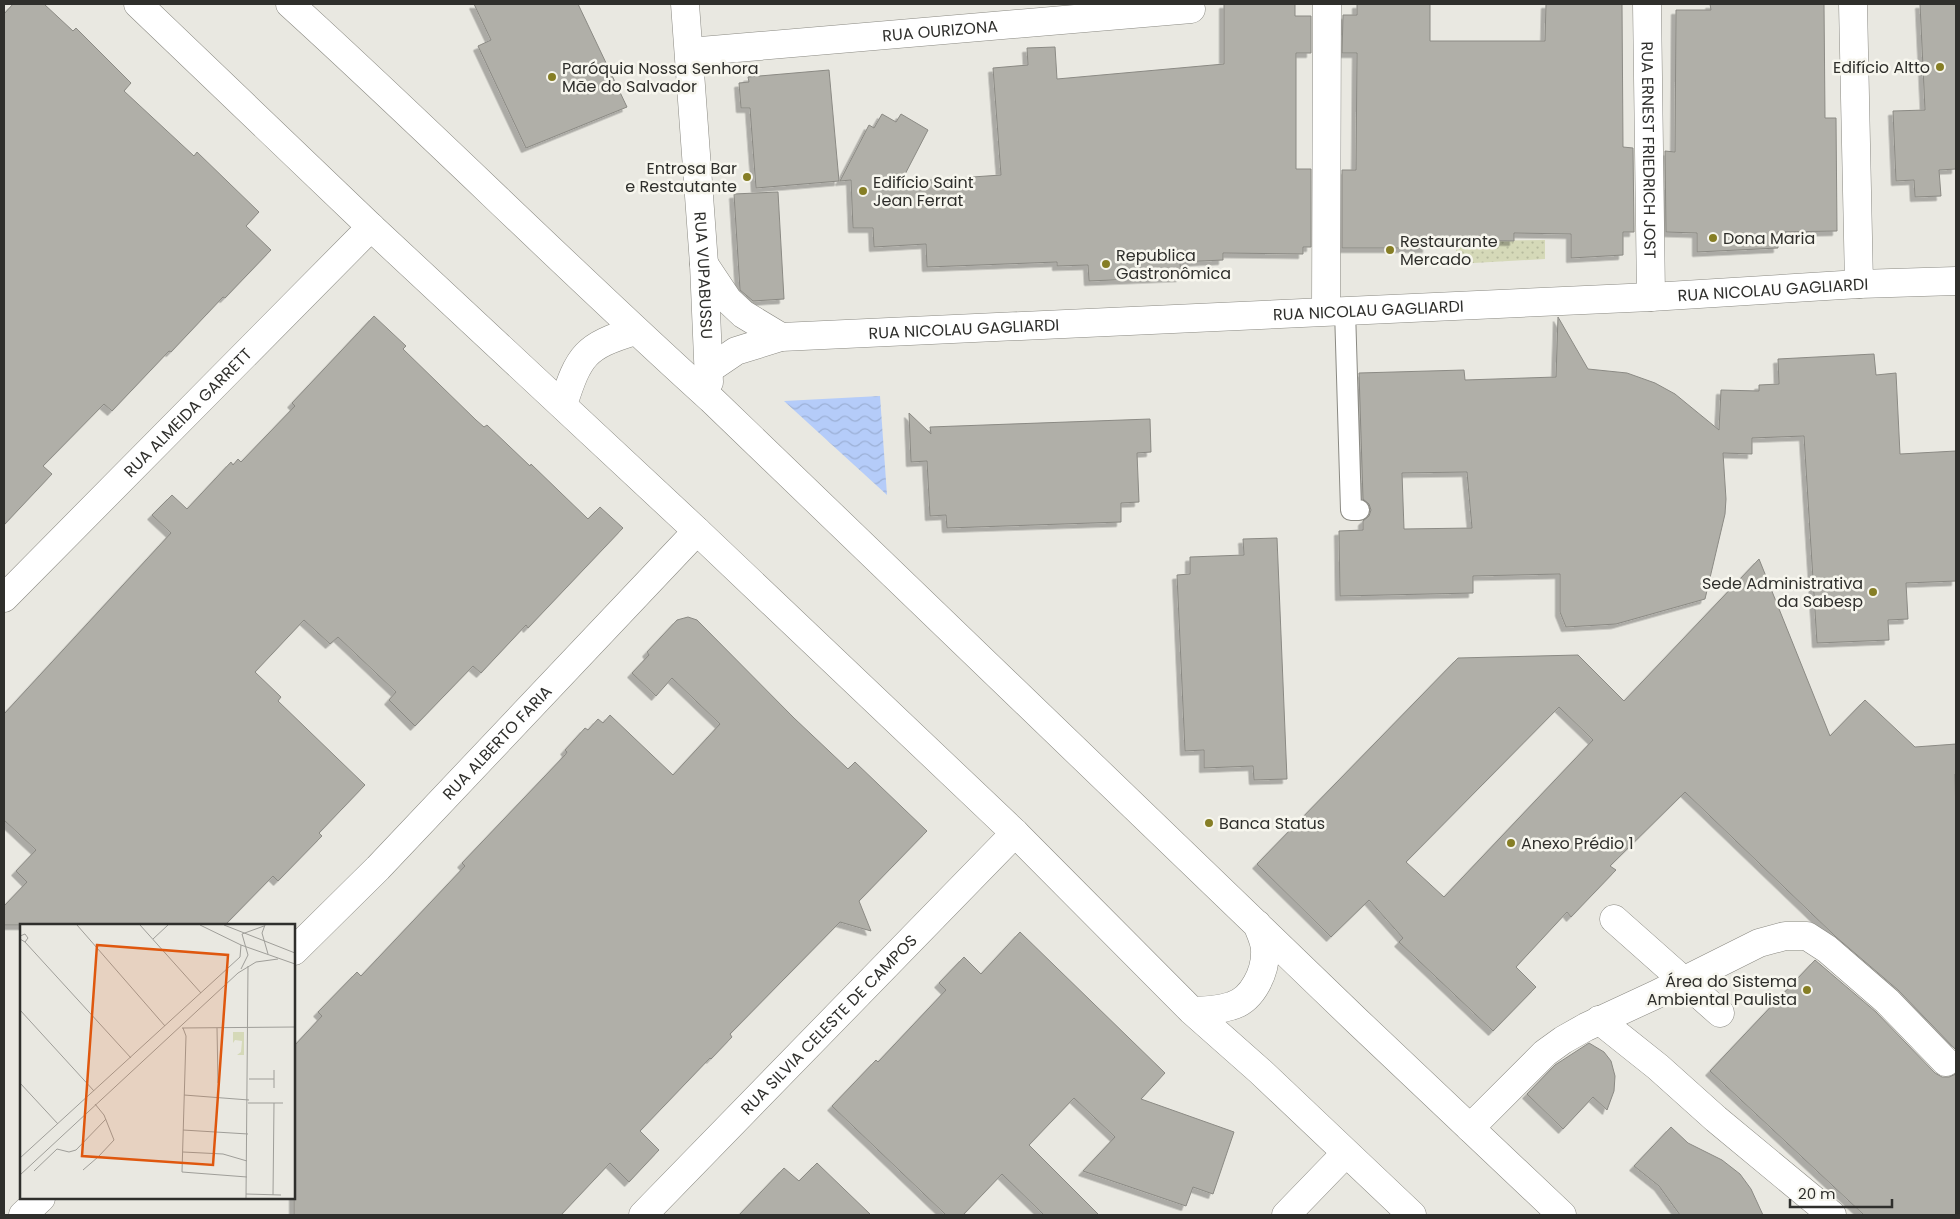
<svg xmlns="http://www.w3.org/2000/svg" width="1960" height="1219" font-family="Poppins,sans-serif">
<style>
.grass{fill:url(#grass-dots)}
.water{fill:url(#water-waves)}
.building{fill:#b0afa8;stroke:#8b8a84;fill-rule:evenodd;filter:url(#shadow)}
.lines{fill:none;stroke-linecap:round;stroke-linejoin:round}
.service-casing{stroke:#8a8982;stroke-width:22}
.pedestrian-casing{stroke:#8a8982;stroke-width:29}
.minor-casing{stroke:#8a8982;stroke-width:29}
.tertiary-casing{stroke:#8a8982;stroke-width:29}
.service{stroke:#fff;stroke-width:20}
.pedestrian{stroke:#fff;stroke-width:28}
.minor{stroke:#fff;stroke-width:28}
.tertiary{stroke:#fff;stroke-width:28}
.poi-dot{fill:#867e25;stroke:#f7f6ee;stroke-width:2}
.labels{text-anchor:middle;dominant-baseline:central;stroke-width:5;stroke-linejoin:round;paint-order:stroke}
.street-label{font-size:16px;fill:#2f2f2c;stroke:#f7f6ee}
.poi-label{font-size:16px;fill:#2f2f2c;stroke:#f7f6ee;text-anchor:start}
.inset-road{fill:none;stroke:#9f9e99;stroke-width:1}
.view{fill:#df570e;fill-opacity:0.15;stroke:#df570e;stroke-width:2.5}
.inset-edge{fill:none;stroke:#2f2f2c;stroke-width:2.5}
</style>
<defs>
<pattern id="grass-dots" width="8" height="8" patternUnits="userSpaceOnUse" patternTransform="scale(1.25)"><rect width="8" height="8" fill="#d5d9b8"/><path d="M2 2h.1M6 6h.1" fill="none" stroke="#b7bb9e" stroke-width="1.8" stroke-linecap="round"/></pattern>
<pattern id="water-waves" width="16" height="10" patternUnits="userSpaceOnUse" patternTransform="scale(1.25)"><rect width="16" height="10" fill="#b5ccf9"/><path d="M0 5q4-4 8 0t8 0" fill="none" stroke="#9cb0d6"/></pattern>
<filter id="shadow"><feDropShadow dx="-4.5" dy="4.5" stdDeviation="0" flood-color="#0004"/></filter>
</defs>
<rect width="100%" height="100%" fill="#e9e8e1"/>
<path class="grass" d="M1545 240V259L1456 264V241Z"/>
<path class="water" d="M880 396 887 495 784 401Z"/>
<path class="building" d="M13 4H44L73 31 76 28 131 83 124 91 194 156 197 152 259 212 246 226 271 250 225 298 223 297 171 352 169 351 112 411 104 404 43 466 52 474 4 525V14Z
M474 4H578L627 107 526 148 478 46 491 40Z
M1224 4H1295V16H1311V53H1296V169H1311V247H1303V254L1223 253V260L1180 262 1181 277 1089 281 1088 265 1057 266V262L927 267 926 244 874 247 873 228H853L851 180 840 181 869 125 874 128 882 114 896 122 901 114 928 130 901 182 1001 175 993 68 1028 65 1027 48 1055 47 1057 79 1224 64Z
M1357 4H1430V41H1545L1546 4H1622L1623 147 1633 148 1634 232H1623V255L1571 258V234L1514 233V241L1427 240V248H1342V170H1356L1357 53H1342L1343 15H1357Z
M1710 4H1824L1825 118H1836L1837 231 1777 232 1778 248 1697 252V233L1666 232 1665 151 1675 152 1676 10H1711Z
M1920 4H1956V169L1939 170 1941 196 1915 197 1914 180 1896 181 1893 111 1925 110Z
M829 70 839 181 756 188 750 108H741L739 83 749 82 748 77Z
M778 192 784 299 753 301 740 290 734 194Z
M374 316 406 346 403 349 476 420 484 427 487 425 530 466 531 464 588 519 600 507 623 528 528 628 526 625 481 673 473 666 415 726 389 700 396 692 338 637 330 644 304 620 255 672 281 697 278 701 365 785 319 833 322 836 278 881 273 876 225 925H4V906L27 882 16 871 36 850 4 820V714L171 533 152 515 172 495 187 509 231 462 233 465 238 459 241 462 295 406 292 403Z
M1558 317 1588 369 1627 373 1655 383 1675 394 1719 430 1721 390 1759 391V385L1779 384 1778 359 1874 354 1876 375 1896 373 1900 454 1956 451V581L1906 583 1908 619 1888 620 1889 640 1817 643 1804 436 1752 438V454L1723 453 1726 499 1725 514 1705 599 1616 624 1566 627 1560 612V574L1473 576V593L1340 596 1339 531 1363 530V521L1369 516 1371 510 1369 504 1363 499 1359 373 1464 370 1465 380 1556 377ZM1467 472 1472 528 1404 529 1402 473Z
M909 413 931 434 930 427 1150 419 1151 452 1137 453 1139 502 1121 503V522L947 528 946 515 930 516 927 461 911 462Z
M1277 538 1287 779 1254 780 1253 766 1204 768V750L1185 751 1177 575 1190 574V557L1244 555 1243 539Z
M1759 559 1830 736 1865 700 1915 747 1956 744V774H1955L1956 818V1050L1898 990 1836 937 1685 792 1610 866 1616 870 1571 917 1567 912 1516 967 1536 987 1493 1031 1399 942 1403 938 1369 900 1331 937 1257 864 1458 658 1578 655 1624 701ZM1559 707 1593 740 1444 897 1406 862Z
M688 617 697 620 794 718 848 769 855 762 927 831 859 901 871 931 840 922 730 1034 732 1037 711 1059 710 1058 640 1131 659 1150 629 1182 610 1163 561 1215H294V1046L322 1016 318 1012 357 972 361 976 465 866 462 863 565 755 567 752 565 750 585 728 588 730 598 719 603 723 610 715 673 775 720 724 672 678 656 696 632 673 649 655 647 652 677 620Z
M1020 932 1165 1073 1141 1099 1234 1132 1213 1194 1193 1187 1186 1206 1083 1171 1115 1137 1074 1098 1029 1145 1099 1215H1044L1002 1174 963 1215H946L832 1106 876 1060 878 1062 946 990 939 983 964 957 981 974Z
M1815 960 1876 1012 1935 1073 1942 1077H1949L1956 1074V1215H1864L1710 1071Z
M1589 1043 1604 1052 1611 1061 1615 1076 1614 1091 1607 1110 1593 1097 1563 1129 1527 1094 1555 1065Z
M1671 1127 1688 1143 1722 1160 1740 1174 1751 1189 1763 1215H1680L1659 1186 1634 1166Z
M817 1163 871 1215H739L784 1168 799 1181Z"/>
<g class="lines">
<g class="service-casing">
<path id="service" d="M1345 310 1351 510H1359"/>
</g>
<g class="pedestrian-casing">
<path id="pedestrian" d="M1614 919 1720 1013"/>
</g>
<g class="minor-casing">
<g id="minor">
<path id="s1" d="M685 4 704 264 709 382"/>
<path id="s2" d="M1647 4 1651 297"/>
<path d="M1853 4 1859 284"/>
<path id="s3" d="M689 52 1191 9"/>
<path d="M704 264 728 300 743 314 781 337"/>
<path d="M1326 311 1327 4"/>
<path id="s4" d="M708 370 736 351 781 337 1651 297 1859 284 1956 281"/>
<path id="s5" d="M4 598 371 227"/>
<path id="s6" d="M294 951 378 868 697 531"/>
<path d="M1599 1020 1658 1067 1716 1119 1832 1215"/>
<path d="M1470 1128 1545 1053 1563 1040 1586 1027 1655 995 1759 943 1785 936H1807L1827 949 1887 1001 1946 1062"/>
<path d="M23 1215 41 1198"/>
<path id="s7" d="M643 1215 1015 833"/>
<path d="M1286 1215 1345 1154"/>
</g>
</g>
<g class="tertiary-casing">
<path id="tertiary" d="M138 4 371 227 697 531 1015 833 1192 1011 1261 1072 1412 1215
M290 4C432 133 568 270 711 399L1357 1021 1562 1215
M563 405C579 355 585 346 635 331
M1192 1011C1205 1011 1218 1010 1231 1006 1253 1000 1266 971 1265 950 1265 942 1260 932 1257 924"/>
</g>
<use href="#service" class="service"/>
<use href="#pedestrian" class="pedestrian"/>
<use href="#minor" class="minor"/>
<use href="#tertiary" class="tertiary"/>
</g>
<g class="poi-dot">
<circle cx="1940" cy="67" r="5"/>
<circle cx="552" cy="77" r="5"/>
<circle cx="747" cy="177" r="5"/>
<circle cx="863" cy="191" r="5"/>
<circle cx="1713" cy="238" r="5"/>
<circle cx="1390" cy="250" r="5"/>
<circle cx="1106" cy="264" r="5"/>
<circle cx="1873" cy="592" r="5"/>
<circle cx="1209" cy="823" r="5"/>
<circle cx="1511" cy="843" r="5"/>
<circle cx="1807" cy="990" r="5"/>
</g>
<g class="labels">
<g class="street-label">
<text stroke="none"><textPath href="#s3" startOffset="252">RUA OURIZONA</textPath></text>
<text stroke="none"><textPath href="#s2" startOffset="146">RUA ERNEST FRIEDRICH JOST</textPath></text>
<text stroke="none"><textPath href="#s1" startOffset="272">RUA VUPABUSSU</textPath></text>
<text stroke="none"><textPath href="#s4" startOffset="1074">RUA NICOLAU GAGLIARDI</textPath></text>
<text stroke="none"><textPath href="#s4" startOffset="669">RUA NICOLAU GAGLIARDI</textPath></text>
<text stroke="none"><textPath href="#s4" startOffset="264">RUA NICOLAU GAGLIARDI</textPath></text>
<text stroke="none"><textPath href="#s5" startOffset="261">RUA ALMEIDA GARRETT</textPath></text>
<text stroke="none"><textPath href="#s6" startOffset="291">RUA ALBERTO FARIA</textPath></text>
<text stroke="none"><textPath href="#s7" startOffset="266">RUA SILVIA CELESTE DE CAMPOS</textPath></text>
</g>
<g class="poi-label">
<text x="1930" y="67" text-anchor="end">Edifício Altto</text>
<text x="562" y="68">Paróquia Nossa Senhora<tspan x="562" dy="18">Mãe do Salvador</tspan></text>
<text x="737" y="168" text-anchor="end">Entrosa Bar<tspan x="737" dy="18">e Restautante</tspan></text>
<text x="873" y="182">Edifício Saint<tspan x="873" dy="18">Jean Ferrat</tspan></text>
<text x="1723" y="238">Dona Maria</text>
<text x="1400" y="241">Restaurante<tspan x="1400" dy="18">Mercado</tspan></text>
<text x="1116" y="255">Republica<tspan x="1116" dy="18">Gastronômica</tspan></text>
<text x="1863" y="583" text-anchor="end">Sede Administrativa<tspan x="1863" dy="18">da Sabesp</tspan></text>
<text x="1219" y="823">Banca Status</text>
<text x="1521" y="843">Anexo Prédio 1</text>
<text x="1797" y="981" text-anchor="end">Área do Sistema<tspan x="1797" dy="18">Ambiental Paulista</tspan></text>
</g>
</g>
<g transform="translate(20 924)">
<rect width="275" height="275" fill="#e9e8e1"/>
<path d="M213 108H224V131H217L221 128 222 117 215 116 213 119Z" fill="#d5d9b8"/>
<path class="inset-road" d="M57 1 145 102M120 1 181 69M180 1 221 21 275 40M204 1 275 29M245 1 242 9 248 30M222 10 244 2M0 12 5 10 8 14 5 18 0 15M133 15 148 1M5 18 111 134M221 45 228 31 222 10M0 86 74 167M162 104 275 103M163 104 166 112 162 248 227 253M197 104 198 159M229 155H254M0 159 38 200M254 164V146M164 171 229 176M228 179H263M75 180 84 191 94 216 79 232M163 206 228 210M163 228 203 230 227 237M0 234 220 33 221 21M63 246 78 233M14 247 37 225 49 228 56 226 86 195M0 251 218 49 236 38 258 35M226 270 261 271M253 271 254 179M226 274 228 42"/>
<path class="view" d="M77 21 208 31 193 241 62 232Z"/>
<rect width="275" height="275" class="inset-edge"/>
</g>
<rect width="1960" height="1219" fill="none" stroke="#2f2f2c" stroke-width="10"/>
<path d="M1790 1199v8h102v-8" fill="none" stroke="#2f2f2c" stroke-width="2.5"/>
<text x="1798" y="1199" font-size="15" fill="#2f2f2c" stroke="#f7f6ee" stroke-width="4" paint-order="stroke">20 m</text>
</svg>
